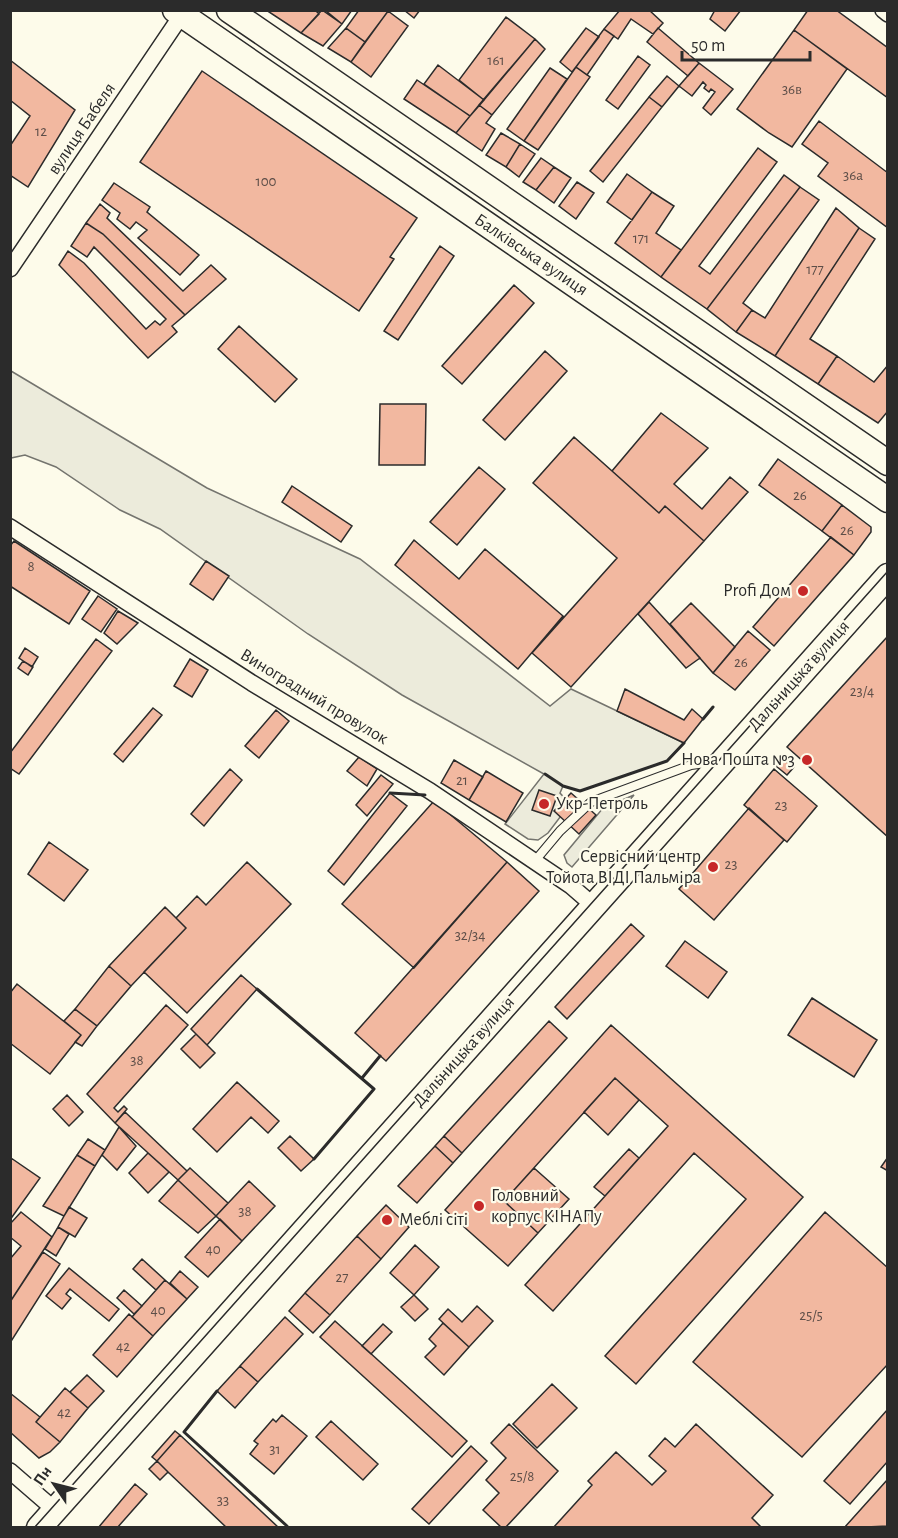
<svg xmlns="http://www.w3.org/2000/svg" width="898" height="1538" font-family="'Alegreya Sans',sans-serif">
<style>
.green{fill:#ecebdb;stroke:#74746e;stroke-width:1.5}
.building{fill:#f2b8a0;stroke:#2b2b2b;stroke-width:1.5}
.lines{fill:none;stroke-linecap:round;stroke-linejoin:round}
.service-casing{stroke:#2b2b2b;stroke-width:10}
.minor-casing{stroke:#2b2b2b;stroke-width:18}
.primary-casing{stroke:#2b2b2b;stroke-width:27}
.service{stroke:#fdfbea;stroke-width:8}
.minor{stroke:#fdfbea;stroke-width:15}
.primary{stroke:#fdfbea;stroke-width:24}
.tram{stroke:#2b2b2b;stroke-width:1.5}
.wall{stroke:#2b2b2b;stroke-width:3}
.poi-dot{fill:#c62828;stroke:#fdfbea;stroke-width:2}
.labels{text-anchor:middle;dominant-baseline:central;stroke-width:4.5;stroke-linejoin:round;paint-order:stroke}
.number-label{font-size:15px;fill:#5d4e48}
.street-label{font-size:18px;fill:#2b2b2b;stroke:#fdfbea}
.poi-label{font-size:18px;fill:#2b2b2b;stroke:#fdfbea;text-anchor:end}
</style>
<rect width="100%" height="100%" fill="#fdfbea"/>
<path class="green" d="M11 371 207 488 360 559 550 706 571 689 684 743 667 761 580 791 563 786 560 793 570 804 548 833 538 840 528 839 505 824 544 774 402 695 308 634 160 529 120 510 56 467 25 455 11 458Z
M634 795 572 867 567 863 564 855 603 808Z"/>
<path class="building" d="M266 10H315L319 14 301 33Z
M322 10 342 24 323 46 301 33Z
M325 10H352L342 24Z
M359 10H389L365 42 346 28Z
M404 10H420L414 18Z
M620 10H649L663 23 653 34 631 19 618 39 604 29Z
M715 10H741L725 31 710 19Z
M808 10H836L888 48V98L794 30Z
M388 11 408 26 371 77 351 62Z
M506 17 535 39 484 100 459 80Z
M346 28 365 42 351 62 328 48Z
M586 28 599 37 572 72 560 62Z
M658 28 699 63 688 76 647 42Z
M604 29 614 36 587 75 576 67Z
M794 30 847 69 792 147 769 133 737 109Z
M535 39 545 49 492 115 479 105Z
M638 56 650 65 618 109 606 100Z
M10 60 75 110 28 187 10 175V146L30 116 10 100Z
M699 63 733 89 711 115 703 108 715 92 711 89 709 92 704 88 706 85 703 82 692 96 679 86Z
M438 65 484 100 470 116 424 84Z
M576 67 590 77 538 150 524 141Z
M550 68 567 79 524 141 507 129Z
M202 71 417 218 390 257 394 259 359 311 140 162Z
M667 76 679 86 662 107 649 97Z
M417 80 470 116 456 133 404 99Z
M649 97 662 107 603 182 590 171Z
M479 105 492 115 486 123 495 129 482 151 456 133Z
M819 121 888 173V228L818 176 828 163 802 144Z
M501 133 520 144 506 167 486 155Z
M520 144 535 154 519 177 506 167Z
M758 148 777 162 699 266 710 274 784 175 800 187 707 309 661 277Z
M541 158 554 167 536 190 523 182Z
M554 167 571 178 554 203 536 190Z
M627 174 652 192 632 220 607 202Z
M577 182 594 193 576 219 559 206Z
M114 183 150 207 147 212 199 255 180 275 138 238 147 230 136 222 130 229 117 219 120 213 102 200Z
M800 187 819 200 743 303 752 310 736 332 707 309Z
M652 192 674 206 656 233 681 250 661 277 615 243Z
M100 204 110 213 107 218 183 291 211 265 226 279 185 315 103 234 86 223Z
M836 208 859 228 775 356 736 332 752 310 765 318Z
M86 223 103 234 185 315 172 326 177 332 148 358 59 265 68 251 84 263 146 329 155 321 160 325 166 319 94 247 87 257 71 246Z
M859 228 875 239 810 339 837 356 818 384 775 356Z
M440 246 454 256 398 340 384 331Z
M514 285 534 303 462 384 442 366Z
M239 326 297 379 275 402 218 349Z
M545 351 567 371 505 440 483 420Z
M837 356 874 382 888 365V411L878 423 818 384Z
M380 404H426L425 465H379Z
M661 413 708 448 674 484 702 509 730 477 748 492 704 541 665 506 659 513 612 471Z
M574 437 659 513 665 506 704 541 571 687 532 653 617 558 533 483Z
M778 459 842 505 822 531 759 485Z
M479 467 505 489 457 545 430 522Z
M292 486 352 526 341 542 282 502Z
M842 505 871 527V532L854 555 822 531Z
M831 537 854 555 774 646 753 627Z
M414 540 459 579 485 549 563 616 518 669 395 565Z
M14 541 90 591 69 624 10 586V546Z
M206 561 229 576 213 600 190 584Z
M98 596 117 609 101 632 82 619Z
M649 602 700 658 686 668 638 614Z
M691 603 735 647 713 673 670 624Z
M118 611 138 623 117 644 104 633Z
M748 631 770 650 735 690 713 673Z
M888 636V837L787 747Z
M96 639 112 651 19 774 10 768V753Z
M25 648 38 657 32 667 19 658Z
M190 659 208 670 192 697 174 686Z
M23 661 33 667 28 675 18 668Z
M625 689 684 720 692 709 703 719 684 743 617 711Z
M153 708 162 715 123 762 114 754Z
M276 710 289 721 259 758 245 746Z
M359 757 377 769 367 786 347 771Z
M783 759 794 767 787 775 776 766Z
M454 760 483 777 469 800 441 783Z
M230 769 242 780 204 826 191 814Z
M774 769 817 806 787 842 744 805Z
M486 771 523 793 506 822 469 800Z
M381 775 393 784 367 816 356 805Z
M539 790 557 796 550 816 532 810Z
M390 793 407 806 344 885 328 871Z
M571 793 596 815 579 834 554 811Z
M434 801 507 862 414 968 342 904Z
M749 808 784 840 714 920 679 889Z
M49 842 88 870 64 901 28 874Z
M247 862 291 904 187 1013 144 972 186 928 176 918 197 896 206 905Z
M507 862 539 891 386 1061 355 1033Z
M165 907 186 928 131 986 109 966Z
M631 924 644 936 567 1019 555 1007Z
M685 941 727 972 708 998 666 966Z
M109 966 131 986 97 1026 75 1009Z
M241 975 257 989 207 1045 191 1029Z
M17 984 81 1035 50 1074 10 1043V993Z
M812 998 877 1040 854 1077 788 1035Z
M166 1005 188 1025 114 1108 118 1112 124 1106 127 1109 115 1123 87 1094Z
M75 1009 97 1026 82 1046 75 1042 81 1035 64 1021Z
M549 1021 567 1038 462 1153 444 1136Z
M611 1025 803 1197 636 1384 605 1356 746 1199 694 1153 553 1311 525 1285 668 1126 615 1078 504 1201 538 1233 508 1266 445 1210Z
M196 1034 215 1053 200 1068 181 1049Z
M615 1078 639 1100 608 1135 584 1112Z
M237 1082 279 1121 268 1133 251 1117 217 1152 193 1129Z
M67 1095 83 1112 69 1126 53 1109Z
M125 1112 187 1171 178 1180 115 1123Z
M119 1127 136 1146 117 1170 102 1155Z
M290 1136 314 1159 301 1171 278 1148Z
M444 1136 462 1153 453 1163 435 1146Z
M88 1139 105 1150 95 1166 77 1155Z
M435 1146 453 1163 417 1203 398 1186Z
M629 1149 639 1158 605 1196 594 1187Z
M148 1153 169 1172 148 1193 129 1173Z
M77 1155 95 1166 64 1216 43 1206Z
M888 1157V1171L881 1167Z
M11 1158 40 1178 12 1217 10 1215Z
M190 1168 228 1203 216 1216 178 1180Z
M534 1168 569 1199 538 1233 504 1201Z
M178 1180 216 1216 198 1233 159 1201Z
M249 1181 275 1206 242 1241 216 1216Z
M386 1205 409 1227 381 1259 357 1236Z
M69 1207 87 1218 75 1237 58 1227Z
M21 1212 52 1237 10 1302V1259L21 1246 10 1237V1224Z
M825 1212 888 1268V1364L802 1457 693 1362Z
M220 1219 242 1241 208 1277 185 1257Z
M58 1227 69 1234 56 1256 45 1249Z
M357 1236 381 1259 330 1315 305 1293Z
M415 1245 439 1267 414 1295 390 1273Z
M43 1252 60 1264 10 1343V1302Z
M142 1259 165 1280 156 1290 133 1269Z
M69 1268 119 1309 109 1321 70 1289 66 1294 71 1298 62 1309 46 1296Z
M180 1271 198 1287 187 1299 170 1283Z
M165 1280 187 1299 153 1336 132 1317Z
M124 1290 142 1306 134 1314 117 1298Z
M305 1293 330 1315 313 1333 289 1311Z
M414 1295 428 1309 415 1321 401 1307Z
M477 1306 493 1321 469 1347 439 1319 448 1309 462 1322Z
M129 1314 153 1336 117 1377 93 1355Z
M285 1317 303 1334 258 1382 240 1366Z
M335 1321 467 1441 452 1457 320 1337Z
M443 1323 469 1347 444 1375 425 1357 436 1346 429 1339Z
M383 1324 392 1332 371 1354 362 1346Z
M240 1366 258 1382 235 1408 217 1391Z
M87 1375 104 1391 88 1408 70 1392Z
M552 1384 577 1408 537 1448 513 1424Z
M65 1388 88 1408 60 1442 36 1422Z
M10 1393 40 1417 36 1422 60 1442 50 1452 39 1458 10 1432Z
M888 1409V1461L850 1504 824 1481Z
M282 1415 307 1436 274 1474 250 1454 258 1444 254 1441 273 1419 276 1422Z
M331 1421 378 1464 363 1480 316 1437Z
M509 1424 558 1471 505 1528H502L483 1510 499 1493 486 1480 506 1458 491 1443Z
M696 1424 773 1495 752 1518 762 1528H553L592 1485 588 1481 616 1452 652 1485 666 1471 649 1456 665 1438 675 1447Z
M175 1431 180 1435 157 1461 152 1457Z
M180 1435 279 1528H227L168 1472 157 1461Z
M471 1446 487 1461 429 1524 412 1509Z
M157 1461 168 1472 160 1480 149 1469Z
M888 1479V1526L844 1528Z
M135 1484 147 1494 117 1528H98Z"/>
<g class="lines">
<g class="service-casing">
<path id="service" d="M534 862 560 831 591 802 691 765 713 762"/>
</g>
<g class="minor-casing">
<path id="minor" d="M883 10 888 14
M10 269 185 10
M10 527 252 683 430 791 571 886 594 906
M10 1471 55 1510"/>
</g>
<g class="primary-casing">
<path id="primary" d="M175 10 888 500
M229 10 888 463
M39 1528 888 576"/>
</g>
<use href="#service" class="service"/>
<use href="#minor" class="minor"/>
<use href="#primary" class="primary"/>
<path class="tram" d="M34 1528 888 571"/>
<path class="wall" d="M703 719 713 707
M545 774 563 786 580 791 667 761 684 743
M390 793 425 795
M257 989 374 1089 314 1159
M362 1078 380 1056
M217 1391 184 1432 287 1526"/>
</g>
<g class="poi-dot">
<circle cx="803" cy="591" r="6"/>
<circle cx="807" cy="760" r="6"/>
<circle cx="544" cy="804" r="6"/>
<circle cx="713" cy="867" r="6"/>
<circle cx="479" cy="1206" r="6"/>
<circle cx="387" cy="1220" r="6"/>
</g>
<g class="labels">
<g class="number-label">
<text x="496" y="60">161</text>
<text x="792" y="89">36в</text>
<text x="41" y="131">12</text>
<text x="853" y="175">36а</text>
<text x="266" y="181">100</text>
<text x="641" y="238">171</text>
<text x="815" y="269">177</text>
<text x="800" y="495">26</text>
<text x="847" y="530">26</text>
<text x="31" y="566">8</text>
<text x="741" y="662">26</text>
<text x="862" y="691">23/4</text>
<text x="462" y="780">21</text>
<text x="781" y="805">23</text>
<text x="731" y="864">23</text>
<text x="470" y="935">32/34</text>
<text x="137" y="1060">38</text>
<text x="245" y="1211">38</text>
<text x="213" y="1249">40</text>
<text x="342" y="1277">27</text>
<text x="158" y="1310">40</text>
<text x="811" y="1315">25/5</text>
<text x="123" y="1346">42</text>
<text x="64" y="1412">42</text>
<text x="275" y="1449">31</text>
<text x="522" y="1476">25/8</text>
<text x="223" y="1500">33</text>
</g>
<g class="street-label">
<text transform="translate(82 129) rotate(-56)">вулиця Бабеля</text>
<text transform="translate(531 255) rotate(34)">Балківська вулиця</text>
<text transform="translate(799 676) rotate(-48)">Дальницька вулиця</text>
<text transform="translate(314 697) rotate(31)">Виноградний провулок</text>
<text transform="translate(464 1052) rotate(-48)">Дальницька вулиця</text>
</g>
<g class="poi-label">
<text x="791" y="591">Profi Дом</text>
<text x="795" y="760">Нова Пошта №3</text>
<text x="556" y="804" text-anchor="start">Укр-Петроль</text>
<text x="701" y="857">Сервісний центр<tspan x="701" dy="21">Тойота ВІДІ Пальміра</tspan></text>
<text x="491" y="1196" text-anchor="start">Головний<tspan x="491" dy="21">корпус КІНАПу</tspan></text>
<text x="399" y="1220" text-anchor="start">Меблі сіті</text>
</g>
</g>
<rect width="898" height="1538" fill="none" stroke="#2b2b2b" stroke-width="24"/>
<g transform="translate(54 1484) rotate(305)" stroke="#fdfbea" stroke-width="4.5" paint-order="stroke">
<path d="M0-4.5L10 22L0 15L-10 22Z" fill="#2b2b2b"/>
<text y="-9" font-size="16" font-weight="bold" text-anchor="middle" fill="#2b2b2b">Пн</text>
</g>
<path d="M682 51v9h128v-9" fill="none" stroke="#2b2b2b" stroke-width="3"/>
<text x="691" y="51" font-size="18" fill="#2b2b2b" stroke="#fdfbea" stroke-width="4.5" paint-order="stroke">50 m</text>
</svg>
